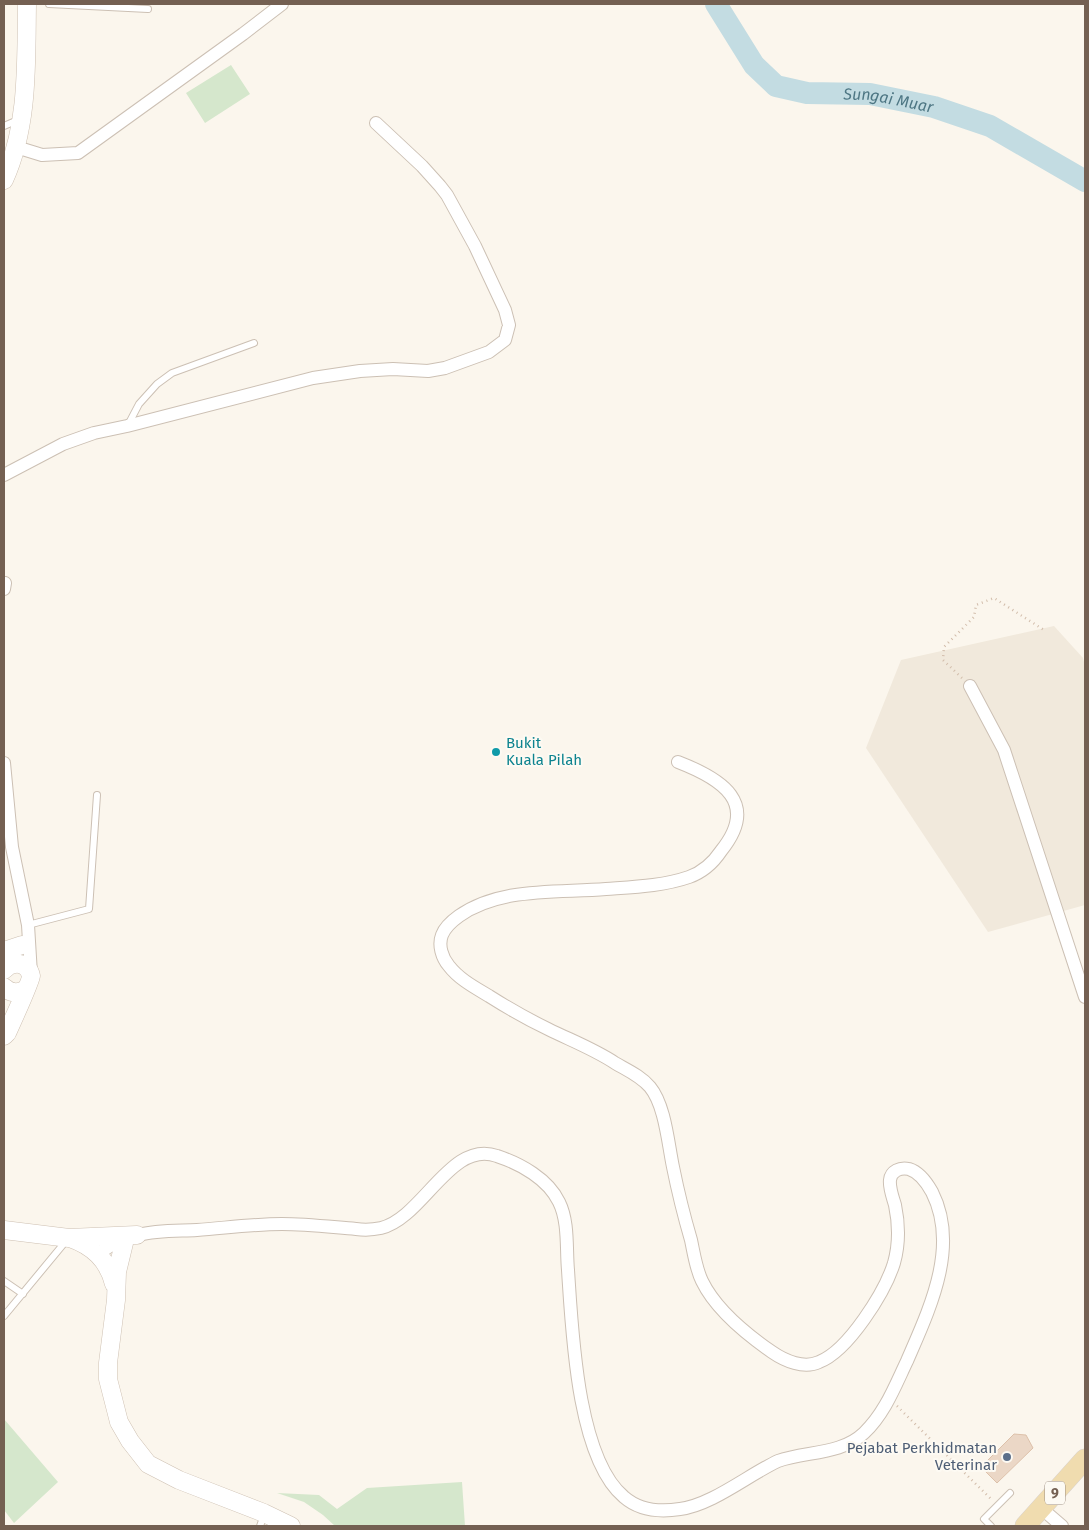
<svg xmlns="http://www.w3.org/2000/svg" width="1089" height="1530" font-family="'Fira Sans',sans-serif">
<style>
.residential{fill:#f1e9dc}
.green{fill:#d5e7cc}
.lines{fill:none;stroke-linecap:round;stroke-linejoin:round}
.river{stroke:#c3dce2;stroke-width:22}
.building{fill:#ebd7c6;stroke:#ddc1aa}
.lane-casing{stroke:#ccc0b4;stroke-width:8}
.street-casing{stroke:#ccc0b4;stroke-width:14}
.secondary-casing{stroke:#cec0b2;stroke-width:19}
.primary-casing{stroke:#d8d2cf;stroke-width:21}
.path{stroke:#d2bdab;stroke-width:2.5;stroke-dasharray:1 4;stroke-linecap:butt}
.lane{stroke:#fff;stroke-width:6}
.street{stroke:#fff;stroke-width:12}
.secondary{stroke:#fff;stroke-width:18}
.primary{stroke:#f0dcaf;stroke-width:20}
.culture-dot{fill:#0f9aa8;stroke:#fdfaf3;stroke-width:2}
.service-dot{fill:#5c6f8a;stroke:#fdfaf3;stroke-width:2}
.labels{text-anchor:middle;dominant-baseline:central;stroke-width:4;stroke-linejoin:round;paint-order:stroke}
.shield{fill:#fdfaf3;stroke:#9d8e82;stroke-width:1}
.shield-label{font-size:14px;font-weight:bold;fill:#746052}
.culture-label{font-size:15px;fill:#0d838f;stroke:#fdfaf3;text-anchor:start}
.service-label{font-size:15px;fill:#4e5e75;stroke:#fdfaf3;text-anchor:end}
.water-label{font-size:16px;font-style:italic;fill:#4e7784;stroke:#fdfaf3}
</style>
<rect width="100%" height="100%" fill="#fbf6ed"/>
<path class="residential" d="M1054 626 1083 658 1085 666V905L988 932 866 748 901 660Z"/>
<path class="green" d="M231 65 250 94 205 123 186 93Z
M4 1419 58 1482 14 1523 4 1510Z
M462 1482 465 1526H335L323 1515 304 1502 277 1493 319 1495 337 1509 367 1488Z"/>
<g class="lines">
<path class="river" id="s1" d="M716 4 754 65 776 86 807 93 870 94 934 107 990 126 1085 181"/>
</g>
<path class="building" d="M1014 1434 1026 1435 1033 1448 997 1483 981 1467Z"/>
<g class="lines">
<g class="lane-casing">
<path id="lane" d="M49 4 148 9
M4 126 18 120
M128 425 139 404 157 384 172 373 254 343
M28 925 89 909 97 795
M4 1281 23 1294
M4 1316 66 1241
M260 1526 264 1515
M991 1526 984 1519 1010 1493"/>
</g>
<g class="street-casing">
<path id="street" d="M16 147 42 155 78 153 243 34 282 4
M4 475 63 444 94 433 127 426 313 378 360 371 393 369 428 371 445 368 489 352 505 340 509 325 505 310 475 246 447 195 440 186 422 166 376 123
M4 589 5 583
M970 686 1004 750 1085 997
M4 763 12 847 28 925 31 974
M98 1254C110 1245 123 1238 138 1235 157 1230 178 1231 197 1230 225 1228 254 1224 282 1224 306 1224 331 1227 356 1229 364 1230 372 1230 381 1228 423 1218 451 1139 497 1156 521 1164 548 1179 559 1202 569 1222 566 1249 568 1270 572 1330 577 1458 624 1497 640 1511 661 1512 680 1509 712 1505 748 1475 778 1461 806 1451 841 1455 864 1433 885 1413 895 1386 907 1361 929 1310 960 1247 932 1192 927 1183 919 1172 909 1169 900 1167 891 1171 890 1180 889 1188 893 1198 895 1205 899 1224 899 1245 894 1263 885 1292 848 1351 819 1362 804 1369 785 1361 772 1352 746 1334 716 1310 702 1281 696 1269 694 1254 691 1240 684 1216 678 1192 673 1167 668 1143 665 1105 650 1087 641 1076 627 1070 615 1063 594 1049 570 1040 548 1029 527 1019 508 1008 489 996 474 987 459 979 449 966 442 958 438 945 442 935 445 927 452 921 459 916 500 887 557 893 606 889 633 887 663 886 689 877 703 872 713 863 721 851 760 803 722 779 678 762
M1041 1508 1062 1526"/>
</g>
<g class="secondary-casing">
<path id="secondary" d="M4 180C29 125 26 62 27 4
M4 951 22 945
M4 970C12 961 28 961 31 976 31 981 11 1024 7 1033L4 1036
M4 987C10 993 17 994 24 990
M4 1230 69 1238 137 1235
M70 1238C93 1246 108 1260 114 1284
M125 1239 117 1272 116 1300 108 1363V1379L119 1422 130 1441 148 1464 179 1480 264 1513 291 1526"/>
</g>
<g class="primary-casing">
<path id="primary" d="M1025 1526 1085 1459"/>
</g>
<path class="path" d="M962 678 943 660 944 647 974 617 976 605 994 598 1044 630
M897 1406 991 1499"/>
<use href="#lane" class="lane"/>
<use href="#street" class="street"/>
<use href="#secondary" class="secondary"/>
<use href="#primary" class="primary"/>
</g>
<circle class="culture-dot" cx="496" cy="752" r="5"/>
<circle class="service-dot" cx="1007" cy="1457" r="5"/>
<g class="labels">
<rect class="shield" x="1045" y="1481.5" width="20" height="23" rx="4"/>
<g class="shield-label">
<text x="1055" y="1493">9</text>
</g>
<g class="culture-label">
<text x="506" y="743">Bukit<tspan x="506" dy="17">Kuala Pilah</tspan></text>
</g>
<g class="service-label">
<text x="997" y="1448">Pejabat Perkhidmatan<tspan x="997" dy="17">Veterinar</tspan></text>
</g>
<g class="water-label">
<text stroke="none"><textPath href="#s1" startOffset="216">Sungai Muar</textPath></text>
</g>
</g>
<rect width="1089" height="1530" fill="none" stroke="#746052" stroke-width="10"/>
</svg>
